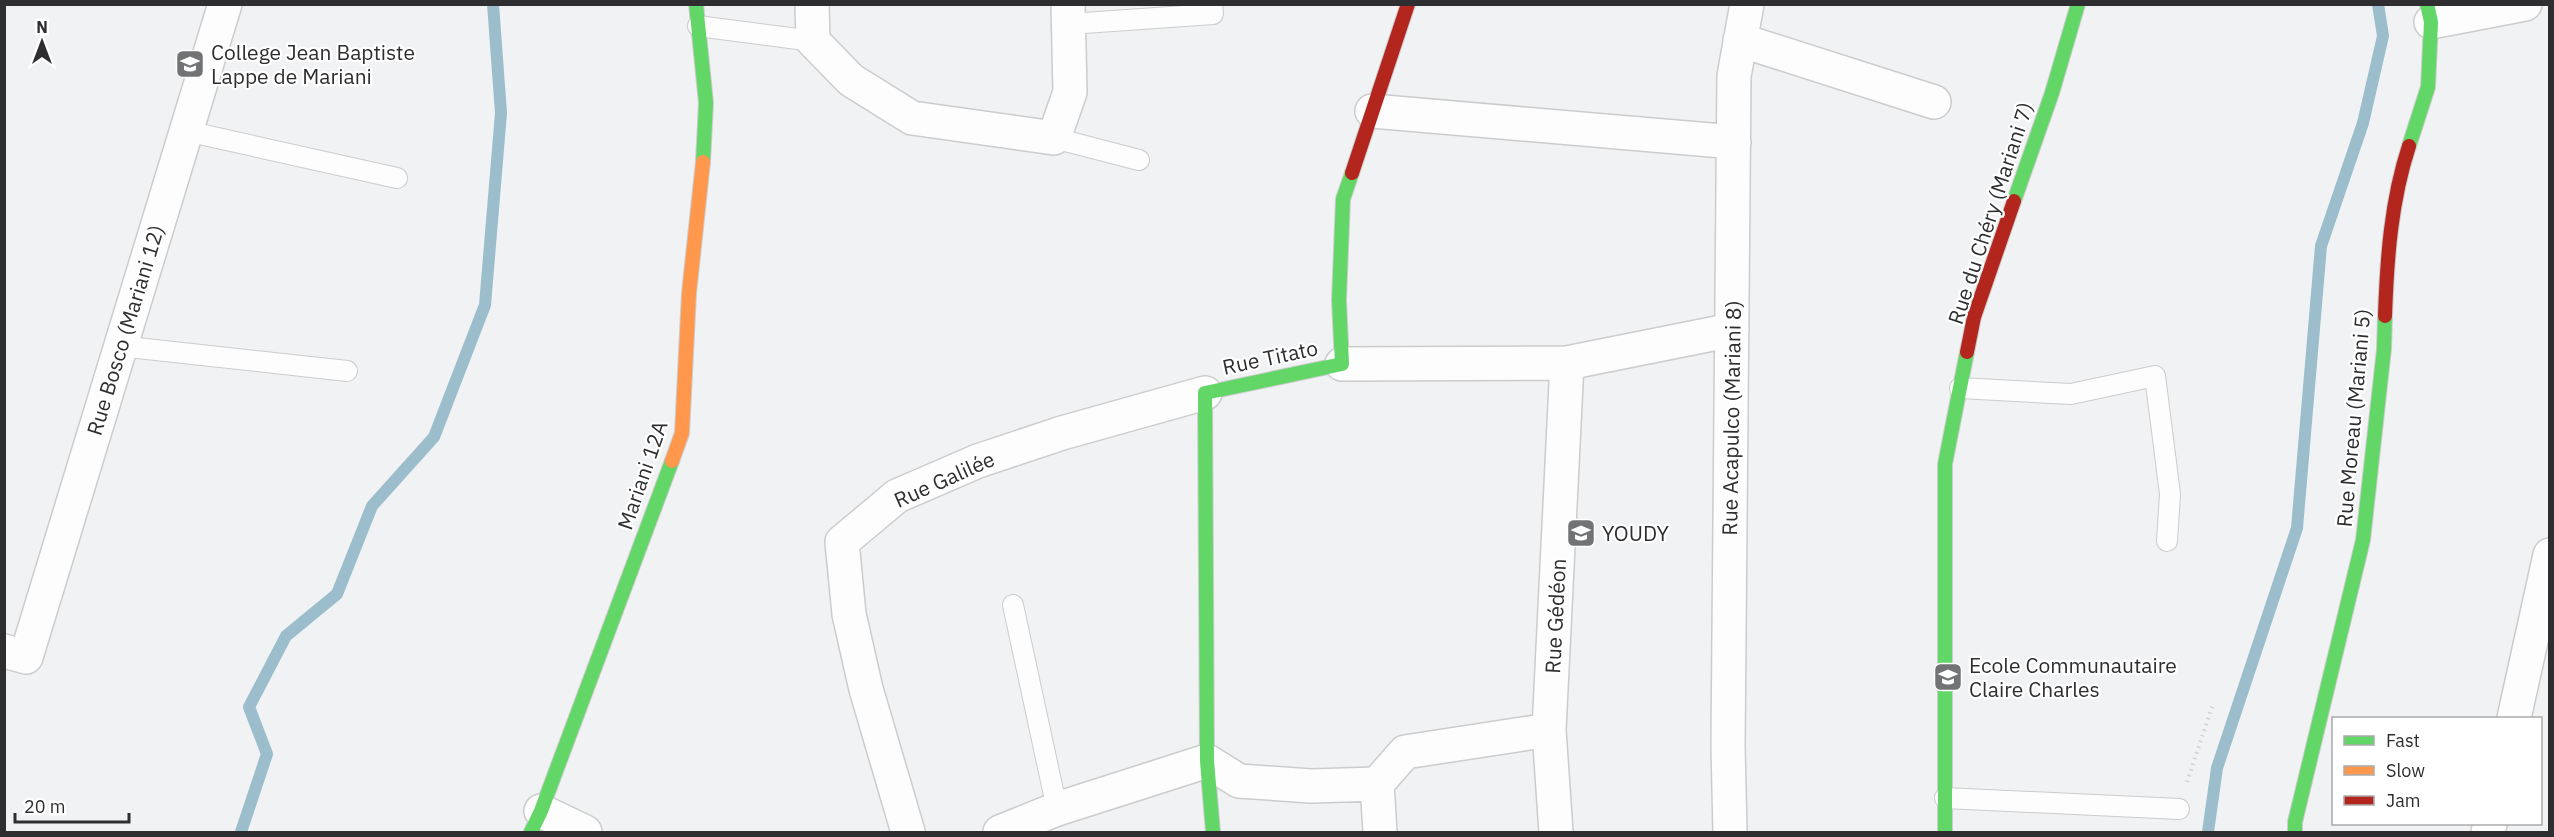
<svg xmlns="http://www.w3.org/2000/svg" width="2554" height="837" font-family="'IBM Plex Sans',sans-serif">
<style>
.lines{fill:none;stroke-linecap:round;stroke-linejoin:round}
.stream{stroke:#9cbecc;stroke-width:12}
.lane-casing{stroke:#cccccd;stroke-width:22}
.street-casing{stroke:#cccccd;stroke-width:36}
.fast-casing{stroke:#cccccd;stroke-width:16}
.slow-casing{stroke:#cccccd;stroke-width:16}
.jam-casing{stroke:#cccccd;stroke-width:16}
.path{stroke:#d2d2d3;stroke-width:4;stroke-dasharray:1.5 4.5;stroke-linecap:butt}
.lane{stroke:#fdfdfd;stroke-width:20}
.street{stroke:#fdfdfd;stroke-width:33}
.fast{stroke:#63d668;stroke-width:14}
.slow{stroke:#ff974d;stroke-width:14}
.jam{stroke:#b3261e;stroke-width:14}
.labels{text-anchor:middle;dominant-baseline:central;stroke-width:4.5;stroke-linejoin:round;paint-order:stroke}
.poi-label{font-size:21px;fill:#2e2e30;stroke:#fff;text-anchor:start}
.street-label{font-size:21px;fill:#2e2e30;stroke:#fff}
</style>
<rect width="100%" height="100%" fill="#f1f2f3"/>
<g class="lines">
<path class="stream" d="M241 832 267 754 249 707 286 636 337 594 372 506 434 437 485 305 501 113 493 4
M2208 832 2217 768 2297 528 2321 246 2363 123 2383 36 2378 4"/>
<g class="lane-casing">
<path id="lane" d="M1070 24 1213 14 1212 4
M698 26 813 41
M186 131 397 178
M1054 138 1139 160
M119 346 347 371
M1960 388 2071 394 2155 376 2170 494 2167 541
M1013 605 1057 809
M1945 798 2179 809"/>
</g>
<g class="street-casing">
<path id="street" d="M812 4 813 41 851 80 912 118 1054 138 1070 92 1068 4
M2431 22 2525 4
M1740 40 1934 102
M1372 111 1734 142
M1342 364 1567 363 1732 330
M4 651 26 657 225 4
M2514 718 2550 555
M1377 784 1380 832
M541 811 585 832
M908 832 866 689 849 614 842 542 897 496 978 461 1062 433 1205 393
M1000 832 1057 809 1207 761 1239 781 1311 786 1377 784 1405 752 1549 730
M1556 832 1549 730 1567 363
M1730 832 1728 746 1734 76 1747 4
M2488 832 2490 824"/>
</g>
<g class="fast-casing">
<path id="fast" d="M696 4 706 103 703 162
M2409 146 2428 87 2431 22 2427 4
M2014 201 2052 93 2078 4
M531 832 541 811 672 461
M1213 832 1207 761 1205 393 1342 364 1339 300 1343 199 1352 173
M1945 832V464L1967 352
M2295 832V822L2363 540 2384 349 2385 316"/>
</g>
<g class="slow-casing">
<path id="slow" d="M672 461 682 433 689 293 703 162"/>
</g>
<g class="jam-casing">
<path id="jam" d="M1352 173 1408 4
M2385 316C2387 258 2391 201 2409 146
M1967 352 1974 317 2014 201"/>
</g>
<path class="path" d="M2187 782 2213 704"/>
<use href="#lane" class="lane"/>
<use href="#street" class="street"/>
<use href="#fast" class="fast"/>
<use href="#slow" class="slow"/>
<use href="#jam" class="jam"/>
</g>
<defs>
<g id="school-square" transform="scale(1.5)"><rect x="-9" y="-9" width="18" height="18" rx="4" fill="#727374" stroke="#fff"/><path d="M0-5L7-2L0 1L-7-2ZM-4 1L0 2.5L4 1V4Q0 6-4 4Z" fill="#fff"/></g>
</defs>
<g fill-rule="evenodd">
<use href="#school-square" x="190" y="64"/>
<use href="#school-square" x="1581" y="533"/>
<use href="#school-square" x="1948" y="677"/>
</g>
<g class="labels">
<g class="poi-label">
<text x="211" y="52">College Jean Baptiste<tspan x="211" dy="24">Lappe de Mariani</tspan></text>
<text x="1602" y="533">YOUDY</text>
<text x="1969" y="665">Ecole Communautaire<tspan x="1969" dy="24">Claire Charles</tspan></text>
</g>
<g class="street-label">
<text transform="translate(1990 213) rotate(-72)">Rue du Chéry (Mariani 7)</text>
<text transform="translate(125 330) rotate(-73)">Rue Bosco (Mariani 12)</text>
<text transform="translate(1270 357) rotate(-12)">Rue Titato</text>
<text transform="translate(1731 418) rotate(-89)">Rue Acapulco (Mariani 8)</text>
<text transform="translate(2353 418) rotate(-85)">Rue Moreau (Mariani 5)</text>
<text transform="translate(642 475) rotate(-71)">Mariani 12A</text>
<text transform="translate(944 479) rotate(-24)">Rue Galilée</text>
<text transform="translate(1555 616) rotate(-87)">Rue Gédéon</text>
</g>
</g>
<rect width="2554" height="837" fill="none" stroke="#2e2e30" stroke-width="12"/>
<rect x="2332" y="717" width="210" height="108" fill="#ffffff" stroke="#ababac" stroke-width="1.5"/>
<rect x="2344" y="736" width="30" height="9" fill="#63d668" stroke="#ababac" stroke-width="1.5"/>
<text x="2386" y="747" font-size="18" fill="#2e2e30">Fast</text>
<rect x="2344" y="766" width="30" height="9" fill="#ff974d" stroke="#ababac" stroke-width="1.5"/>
<text x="2386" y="777" font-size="18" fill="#2e2e30">Slow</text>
<rect x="2344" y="796" width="30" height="9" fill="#b3261e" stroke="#ababac" stroke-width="1.5"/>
<text x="2386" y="807" font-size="18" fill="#2e2e30">Jam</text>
<g transform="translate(42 42)" stroke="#ffffff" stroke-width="4.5" paint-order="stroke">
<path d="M0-4.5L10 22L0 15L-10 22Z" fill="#2e2e30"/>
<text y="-9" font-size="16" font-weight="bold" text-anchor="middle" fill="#2e2e30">N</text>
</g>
<path d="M15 813v9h114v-9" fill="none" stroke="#2e2e30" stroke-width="3"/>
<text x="24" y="813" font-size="18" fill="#2e2e30" stroke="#ffffff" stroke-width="4.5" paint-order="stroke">20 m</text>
</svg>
